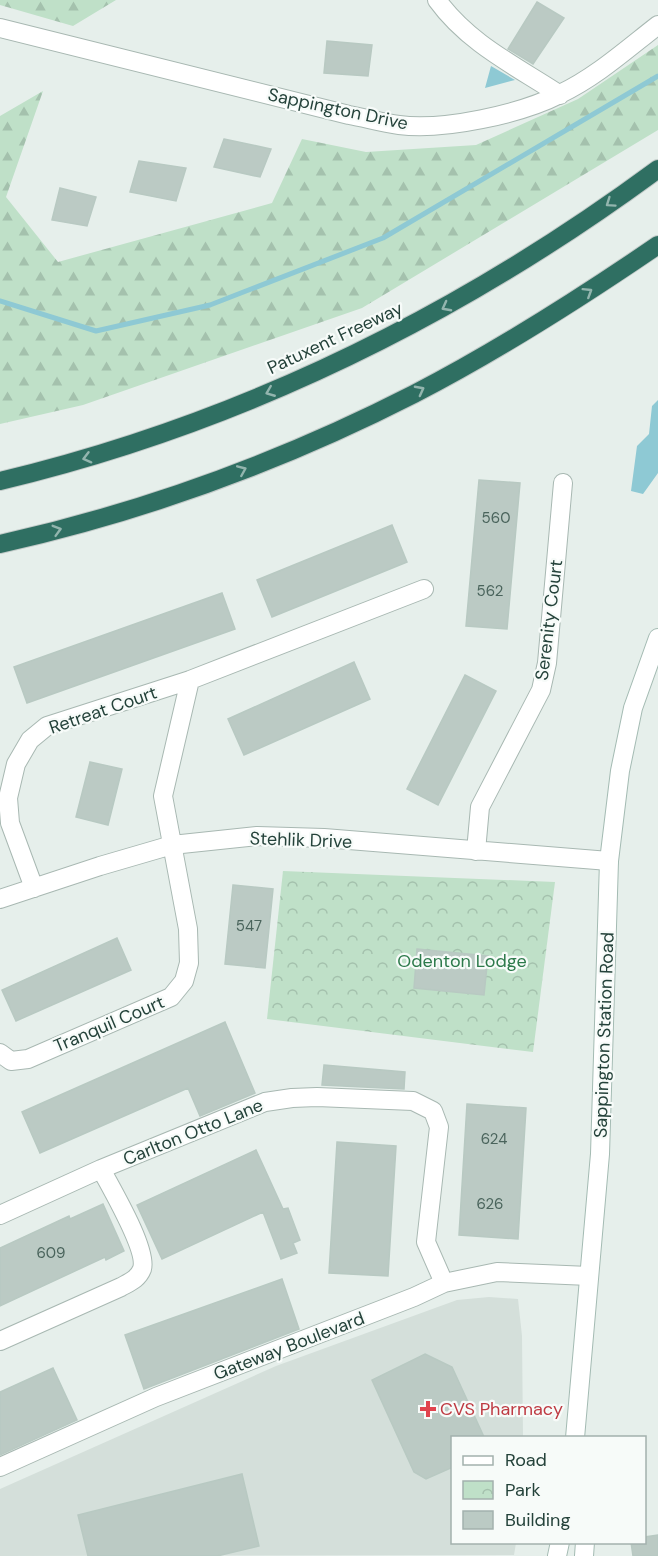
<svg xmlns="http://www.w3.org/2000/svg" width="658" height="1556" font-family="'DM Sans',sans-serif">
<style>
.built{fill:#d4dfda}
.forest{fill:url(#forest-firs)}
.park{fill:url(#park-crowns)}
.water{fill:#8ec9d4}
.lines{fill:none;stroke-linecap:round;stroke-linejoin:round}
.stream{stroke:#8ec9d4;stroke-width:5}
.building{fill:#bbcac4;stroke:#b8c9c2;stroke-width:1.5}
.street-casing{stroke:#a8b8b2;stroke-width:20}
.secondary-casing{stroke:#a4bbb3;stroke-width:20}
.highway-casing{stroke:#c2cac8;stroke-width:20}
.street{stroke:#fff;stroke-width:18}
.secondary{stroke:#fff;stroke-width:18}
.highway{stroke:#2f6f62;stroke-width:18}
.oneway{stroke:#93b5ae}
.health-dot{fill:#e0444e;stroke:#f7fbf9;stroke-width:2}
.labels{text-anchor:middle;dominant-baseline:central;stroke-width:4.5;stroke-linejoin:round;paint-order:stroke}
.number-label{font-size:15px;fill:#4a645c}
.street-label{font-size:18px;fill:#24423a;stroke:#f7fbf9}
.park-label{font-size:18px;fill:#2d7a4b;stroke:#f7fbf9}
.health-label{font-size:18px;fill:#be3a42;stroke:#f7fbf9;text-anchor:start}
</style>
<defs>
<pattern id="forest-firs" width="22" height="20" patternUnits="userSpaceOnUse" patternTransform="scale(1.5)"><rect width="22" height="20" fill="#bfe0c8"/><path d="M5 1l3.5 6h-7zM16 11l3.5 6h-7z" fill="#a4c1ad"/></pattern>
<pattern id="park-crowns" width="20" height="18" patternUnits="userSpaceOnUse" patternTransform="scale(1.5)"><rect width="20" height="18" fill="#bfe0c8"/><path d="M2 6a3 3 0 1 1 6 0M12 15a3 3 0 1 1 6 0" fill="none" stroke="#a4c1ad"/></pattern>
</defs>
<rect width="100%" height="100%" fill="#e6efeb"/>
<path class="built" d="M489 1297 518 1299 522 1336 523 1437 452 1438V1542L516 1543 514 1555 0 1556V1489L276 1366 457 1300Z"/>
<path class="forest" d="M0 0H116L73 26 0 5Z
M658 45V130L362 308 83 405 0 424V116L43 91 6 197 58 262 272 203 302 139 366 152 476 145 578 99Z"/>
<path class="park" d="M283 871 555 882 533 1052 267 1019Z"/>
<path class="water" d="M491 66 515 80 485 88Z
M658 400V473L643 494 631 491 637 446 649 434 652 406Z"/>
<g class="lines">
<path class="stream" d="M0 301 96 331 210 305 383 238 658 76"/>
</g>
<path class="building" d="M537 2 564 18 533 64 508 49Z
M327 41 372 45 368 76 324 73Z
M224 139 271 149 260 177 214 167Z
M139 161 186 168 176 201 130 192Z
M60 188 96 197 87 226 52 220Z
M479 480 520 483 507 629 466 626Z
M392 525 407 562 272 617 257 580Z
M222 593 235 629 27 703 14 667Z
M354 662 370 699 244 755 228 719Z
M465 675 496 691 438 805 407 789Z
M90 762 122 769 108 825 76 817Z
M233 885 273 889 265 968 225 964Z
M117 938 131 970 16 1021 2 990Z
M417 949 488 956 484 995 414 988Z
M225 1022 255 1093 200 1116 188 1088 40 1153 22 1112Z
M324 1065 405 1072 404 1089 322 1085Z
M467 1104 526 1108 518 1239 459 1235Z
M337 1142 396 1146 388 1276 329 1273Z
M256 1150 283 1209 288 1208 300 1240 293 1243 297 1253 281 1259 263 1212 162 1259 137 1205Z
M103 1204 124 1251 106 1260 105 1257 0 1306V1248L69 1216 70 1219Z
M282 1279 299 1329 144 1389 125 1335Z
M425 1354 452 1367 484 1437H453V1467L426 1479 414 1472 372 1380Z
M53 1368 77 1420 0 1455V1392Z
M242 1474 259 1546 217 1556H88L78 1515Z
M658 1535V1556H633L631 1542H645V1537Z"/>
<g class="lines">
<g class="street-casing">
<path id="street" d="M437 0C469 44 516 66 560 95
M0 28 349 115C366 118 382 123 399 125 443 131 521 114 560 94 596 77 627 49 658 25
M476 851 480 807 541 690 547 663 563 483
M34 888 10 823 8 798 16 764 30 740 47 726 190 680 424 589
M0 899 100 866 172 845 257 836 324 838 609 861
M0 1053 11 1061 28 1059 171 997 184 981 189 963 188 929 163 796 190 680
M0 1215 101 1169 265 1102 292 1098 317 1097 413 1101 433 1111 439 1127 426 1242 444 1283
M0 1341 121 1287C130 1282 138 1279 142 1269 148 1250 111 1188 101 1169
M0 1467 156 1397 414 1297 444 1283 497 1272 589 1276"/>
</g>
<g class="secondary-casing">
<path id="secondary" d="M575 1438 600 1154 609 861 620 771 633 708 658 638
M557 1556 560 1542
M584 1556 585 1542"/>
</g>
<g class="highway-casing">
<path id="highway" d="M0 481C239 424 460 315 658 169
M0 544C143 512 283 461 414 394 499 350 579 299 658 245"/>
</g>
<use href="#street" class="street"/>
<use href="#secondary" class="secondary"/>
<use href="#highway" class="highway"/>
</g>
<defs><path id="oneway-chevron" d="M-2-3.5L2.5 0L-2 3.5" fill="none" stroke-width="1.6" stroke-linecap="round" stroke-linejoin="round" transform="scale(1.5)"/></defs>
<g class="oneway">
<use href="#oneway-chevron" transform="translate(610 203) rotate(145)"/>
<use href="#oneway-chevron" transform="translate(588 292) rotate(-32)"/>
<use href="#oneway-chevron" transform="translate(446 307) rotate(152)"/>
<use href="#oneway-chevron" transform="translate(420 390) rotate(-28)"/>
<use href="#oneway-chevron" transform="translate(270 392) rotate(158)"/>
<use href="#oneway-chevron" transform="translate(87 458) rotate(165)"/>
<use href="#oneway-chevron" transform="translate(242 470) rotate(-23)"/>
<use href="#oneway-chevron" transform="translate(57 530) rotate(-16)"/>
</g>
<path class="health-dot" d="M425 1400h6v6h6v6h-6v6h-6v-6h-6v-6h6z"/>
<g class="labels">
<g class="number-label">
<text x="496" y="518">560</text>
<text x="490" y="591">562</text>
<text x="249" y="926">547</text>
<text x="494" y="1139">624</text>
<text x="490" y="1204">626</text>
<text x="51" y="1253">609</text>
</g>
<g class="street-label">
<text transform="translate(338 109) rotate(12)">Sappington Drive</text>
<text transform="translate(335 338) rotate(-25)">Patuxent Freeway</text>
<text transform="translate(549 620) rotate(-83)">Serenity Court</text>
<text transform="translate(103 710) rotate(-19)">Retreat Court</text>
<text transform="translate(301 840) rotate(2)">Stehlik Drive</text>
<text transform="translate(109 1024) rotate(-23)">Tranquil Court</text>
<text transform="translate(604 1035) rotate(-88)">Sappington Station Road</text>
<text transform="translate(193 1132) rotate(-22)">Carlton Otto Lane</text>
<text transform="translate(289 1346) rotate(-21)">Gateway Boulevard</text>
</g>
<g class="park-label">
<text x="462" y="961">Odenton Lodge</text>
</g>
<g class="health-label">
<text x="440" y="1409">CVS Pharmacy</text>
</g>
</g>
<rect x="451" y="1436" width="195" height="108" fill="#f7fbf9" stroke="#a3b1ad" stroke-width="1.5"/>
<rect x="463" y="1456" width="30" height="9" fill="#ffffff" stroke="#a3b1ad" stroke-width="1.5"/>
<text x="505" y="1466" font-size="18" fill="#24423a">Road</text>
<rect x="463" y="1481" width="30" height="18" fill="url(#park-crowns)" stroke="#a3b1ad" stroke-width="1.5"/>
<text x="505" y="1496" font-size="18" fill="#24423a">Park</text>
<rect x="463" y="1511" width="30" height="18" fill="#bbcac4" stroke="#a3b1ad" stroke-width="1.5"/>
<text x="505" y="1526" font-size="18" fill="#24423a">Building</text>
</svg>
